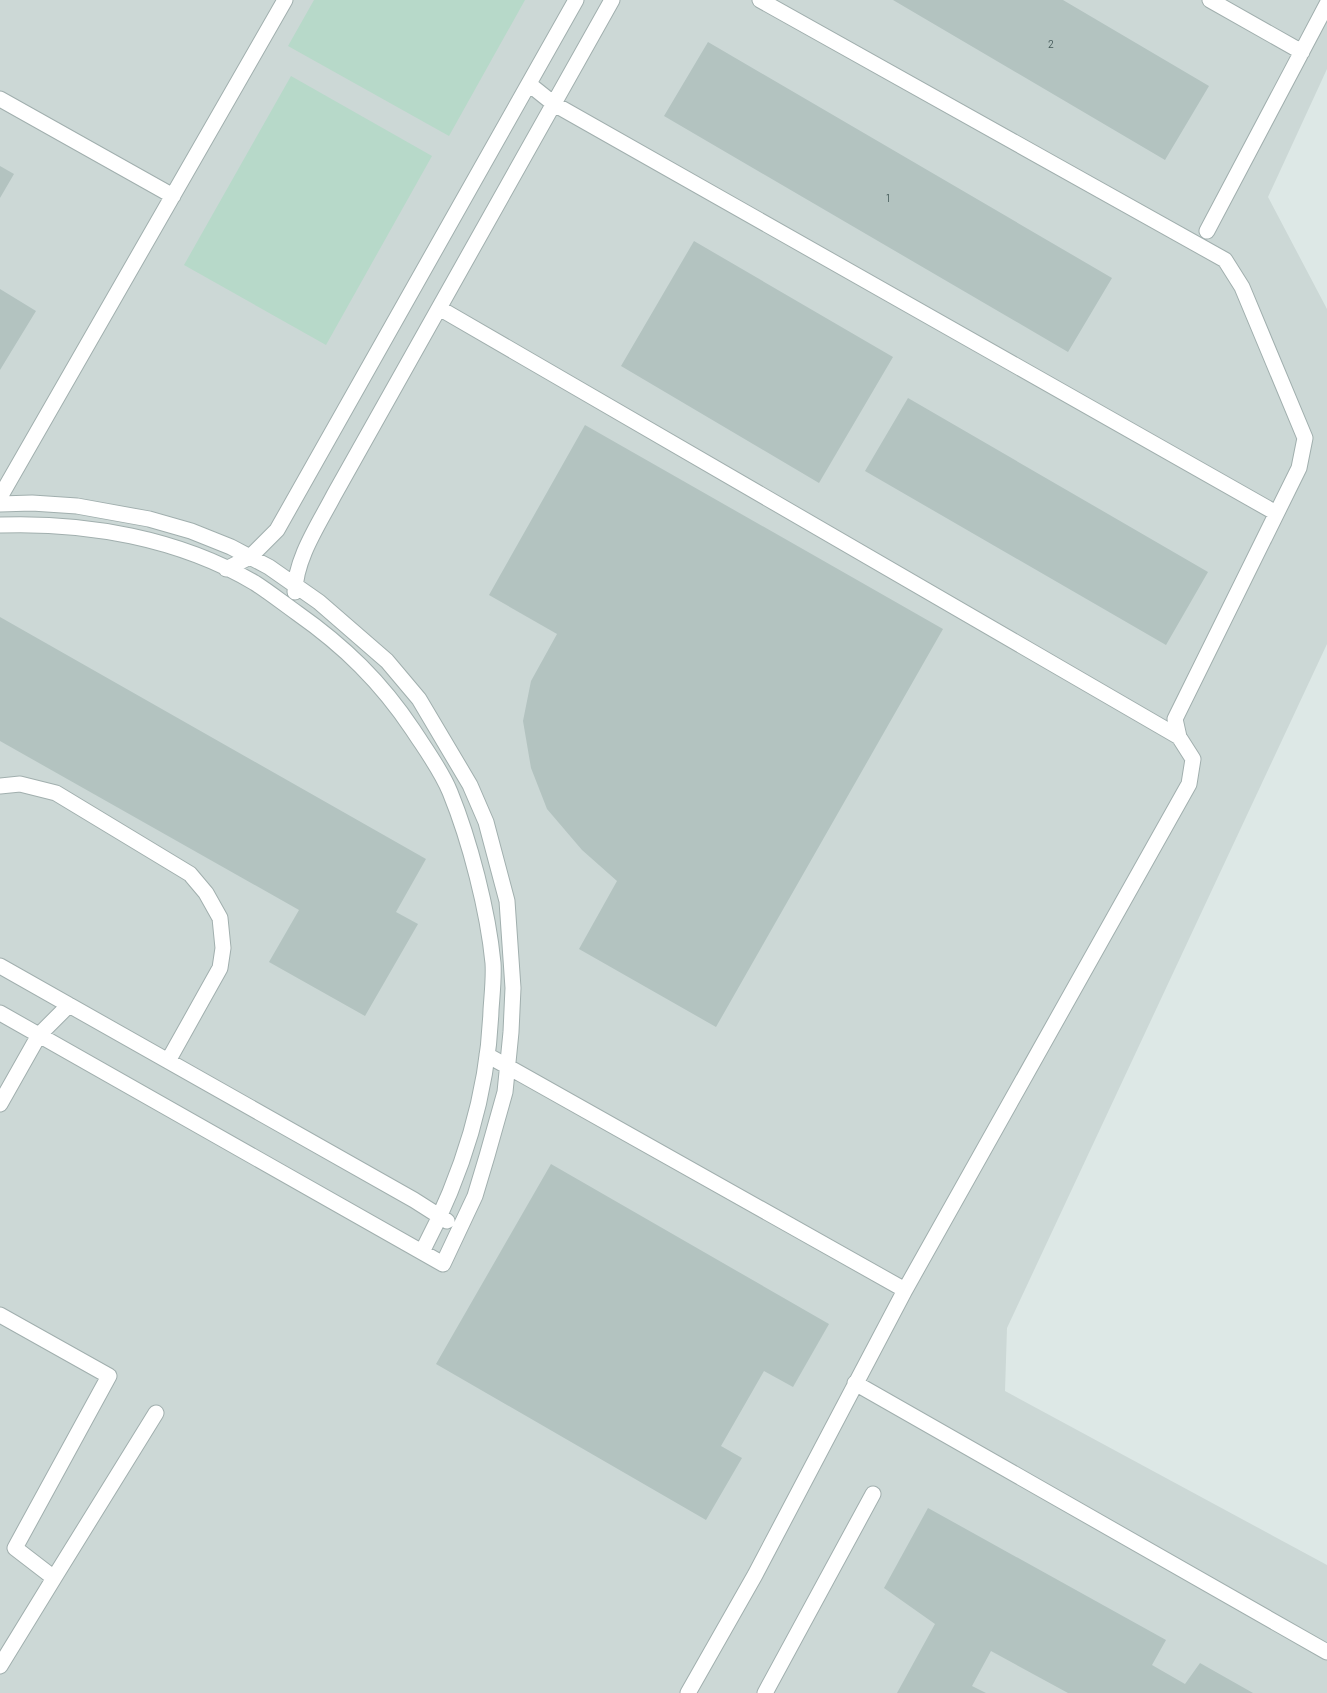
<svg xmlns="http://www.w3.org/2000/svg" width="1327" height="1693" font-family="Barlow,sans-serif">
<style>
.built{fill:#ccd8d6}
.green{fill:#b7d9c9}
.building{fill:#b3c3c0}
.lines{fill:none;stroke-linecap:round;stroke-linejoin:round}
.lane-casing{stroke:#a1afae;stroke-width:17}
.lane{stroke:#fff;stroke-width:15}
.labels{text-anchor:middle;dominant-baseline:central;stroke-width:4;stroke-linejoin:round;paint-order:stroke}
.number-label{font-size:11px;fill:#455a59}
</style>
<rect width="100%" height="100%" fill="#dde8e6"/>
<path class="built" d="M0 0H1327V69L1268 197 1327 309V644L1007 1328 1005 1391 1327 1565V1693H0Z"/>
<path class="green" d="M314 0H525L449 136 288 46Z
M291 76 432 156 326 345 184 265Z"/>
<path class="building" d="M893 0H1063L1209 86 1165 160Z
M708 42 1112 278 1068 352 664 116Z
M0 166 14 174 0 198Z
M694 241 893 357 819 483 621 366Z
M0 289 36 311 0 370Z
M908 398 1208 572 1166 645 865 471Z
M585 425 943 629 716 1027 579 949 617 881 582 850 547 809 531 768 523 721 531 681 557 634 489 595Z
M0 617 426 859 396 912 418 924 365 1016 269 962 299 910 0 741Z
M551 1164 829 1324 793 1387 764 1371 721 1446 742 1458 706 1520 436 1364Z
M928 1508 1166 1640 1152 1665 1185 1684 1200 1663 1253 1693H1068L991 1651 972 1686 986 1693H897L935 1624 884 1588Z"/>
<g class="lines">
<g class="lane-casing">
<path id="lane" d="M1210 0 1302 52
M529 84 554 104 1276 513
M0 99 173 196
M1207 231 1327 4
M439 308 1179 737
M0 497 285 0
M0 504 32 503 77 506 149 519 191 531 231 547 269 567 319 602 387 661 419 699 470 785 486 822 507 901 513 988 511 1032 505 1092 487 1156 475 1196 443 1264 0 1013
M0 525C86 522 179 538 255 583 269 592 283 603 297 613 344 646 381 682 413 730 426 750 441 770 450 792 470 841 488 911 493 963 494 978 492 995 491 1010 488 1096 462 1176 422 1252
M226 569 250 557 277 530 576 0
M295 592C295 559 319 524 334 495L612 0
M0 786 20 784 56 793 190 874 206 893 220 918 223 948 220 968 168 1061
M0 966 414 1200 447 1221
M487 1055 905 1290 1189 784 1193 759 1179 737 1175 719 1299 468 1305 438 1242 287 1225 260 760 0
M0 1104 39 1035 69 1005
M0 1315 109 1376 15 1548 54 1578 156 1413
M855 1383 1327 1652
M0 1666 54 1578
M688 1693 755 1575 905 1290
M765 1693 873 1494"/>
</g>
<use href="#lane" class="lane"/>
</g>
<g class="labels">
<g class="number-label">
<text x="1051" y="43">2</text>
<text x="888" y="197">1</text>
</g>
</g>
</svg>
